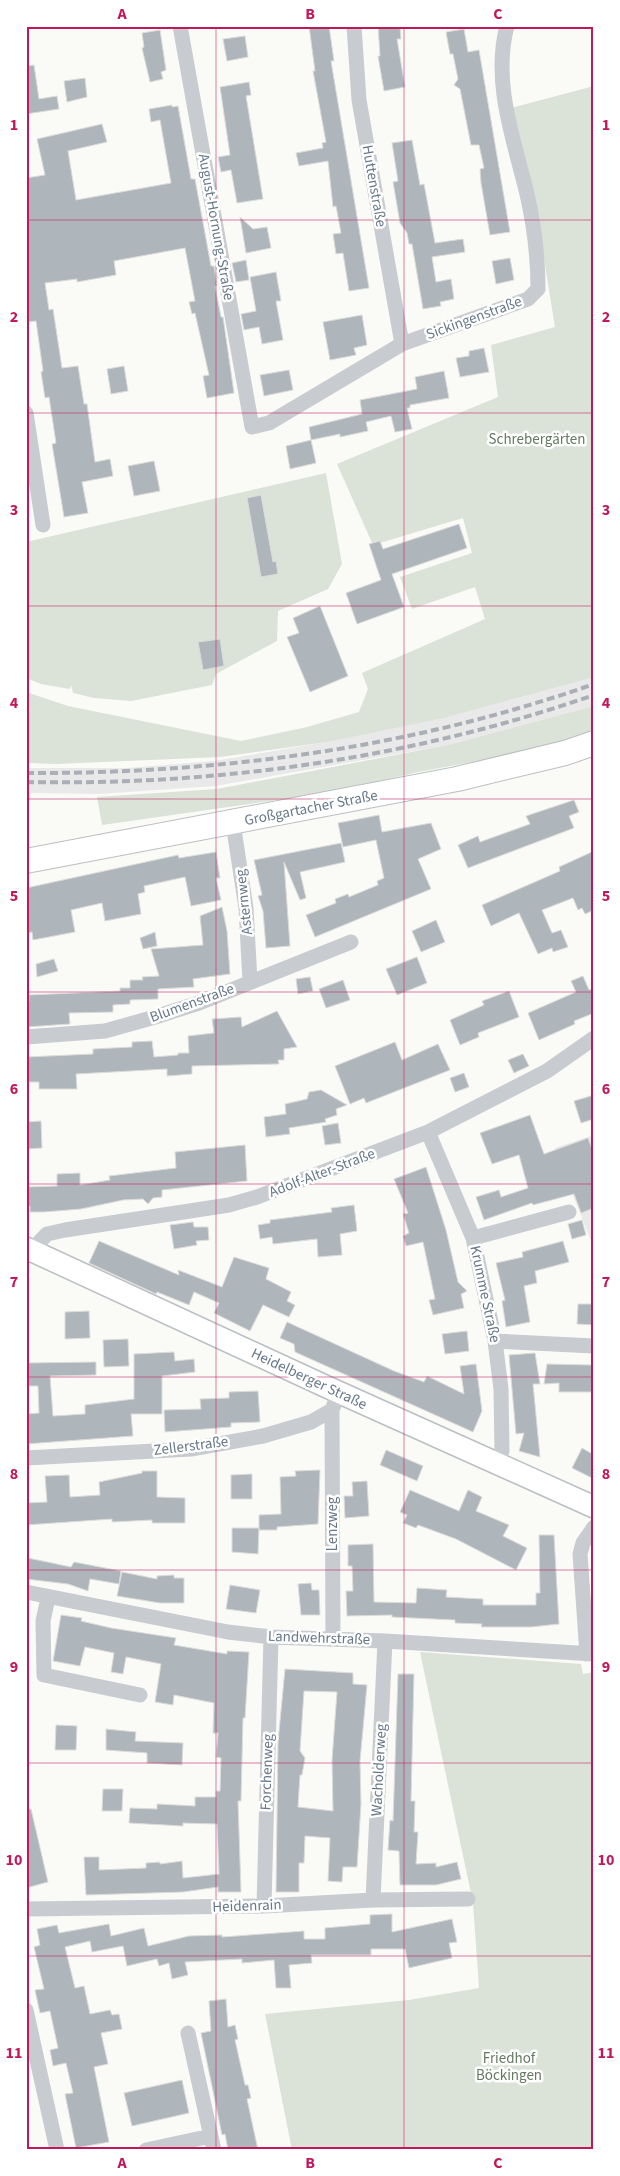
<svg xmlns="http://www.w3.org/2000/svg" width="620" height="2176" font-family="'Source Sans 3',sans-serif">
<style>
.built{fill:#e8e9e8}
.green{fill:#dbe2d8}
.building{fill:#aeb6bc;stroke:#dcdcd9;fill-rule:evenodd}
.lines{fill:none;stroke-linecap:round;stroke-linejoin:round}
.secondary-casing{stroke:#babfc4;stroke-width:24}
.primary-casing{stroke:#bbbfc3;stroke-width:26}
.minor{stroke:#c8cbcf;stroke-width:15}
.secondary{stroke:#fff;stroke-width:21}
.primary{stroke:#fff;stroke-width:24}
.rail{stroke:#aaafb6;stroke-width:4;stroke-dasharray:8 4;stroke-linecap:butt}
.grid{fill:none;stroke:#c2185b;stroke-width:1;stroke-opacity:0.55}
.labels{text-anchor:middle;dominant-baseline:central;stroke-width:5;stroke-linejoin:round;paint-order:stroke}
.street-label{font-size:15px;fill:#67788a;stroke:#fff}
.park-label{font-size:15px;fill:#667a63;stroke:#fff}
.neatline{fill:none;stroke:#c2185b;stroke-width:2}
.grid-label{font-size:16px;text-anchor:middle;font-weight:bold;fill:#c2185b}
</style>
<rect width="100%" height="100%" fill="#fafaf7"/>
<path class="built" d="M594 677V706L448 745 215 786 98 794 31 793 30 800H26V768H127L214 761 327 742Z
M594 1135V1249L555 1148Z"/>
<path class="green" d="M594 86V677L443 718 327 742 220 757 56 764 26 763V692L68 706 241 741 307 727 359 712 368 689 362 673 485 619 475 587 412 609 400 577 472 553 463 518 373 545 337 464 498 397 491 345 555 327 534 197 511 108Z
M326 473 342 564 328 589 278 611 277 641 216 674 212 685 131 701 94 698 73 693 71 685 70 689 41 684 26 678V542Z
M594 706V734L543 749 418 772 332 792 102 825 97 797 217 789 448 745Z
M420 1652 581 1664 583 1674 594 1672V2150H292L265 2014 409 2000 479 1988 473 1903Z"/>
<path class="building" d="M309 26H329L334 61H331L369 288 349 291 343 253 336 254 333 234 341 233 336 206 333 207 328 161 299 166 296 153 323 148 322 143 326 142 313 71H315Z
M378 26H400L401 39H397L405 87 384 91 378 56H380Z
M464 29 468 52 479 50 510 232 490 235 481 183 480 169 484 168 479 145H471L460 89 454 85 458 79 453 54H450L446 32Z
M160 30 166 70 161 72 163 79 150 82 142 48 144 47 142 33Z
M245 36 248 57 227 61 223 39Z
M34 65 39 99 57 96 59 109 26 114V66Z
M85 78 87 97 67 102 64 81Z
M249 82 251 95 246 96 263 199 237 203 231 170 221 172 218 157 230 155 220 87Z
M172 105V107L178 106 191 179H195L211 266H214L217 286H215L221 317H223L234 393 207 398 203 376 209 375 195 313 192 314 189 302 195 301 185 248 114 261 116 275 77 282V279L45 283 49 310 53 309 62 368 78 366 84 404H87L95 462 110 459 113 476 82 482 88 513 64 517 52 444 56 443 49 397 45 398 41 372 43 371 36 321 26 322V178L45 175 37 139 102 124 107 142 68 151 76 200 171 183 160 120 151 122 149 109Z
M412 140 420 185 424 184 435 243 463 239 465 252 432 257 436 282 451 279 454 299 440 302 441 306 423 309 412 244H409L407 233 400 223 393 182 398 181 392 143Z
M240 217 253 229 267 227 271 248 246 253Z
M510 258 514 280 496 284 492 261Z
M246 260 249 280 236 282 232 263Z
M276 272 281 301H276L283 340 262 344 259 327 244 330 241 314 256 311 250 277Z
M362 315 367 345 354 348 356 355 330 360 323 322Z
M484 348 489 372 460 377 456 358 469 356V351Z
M124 366 128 391 111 394 107 369Z
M289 370 293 390 264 396 260 375Z
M444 371 449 398 410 405V408H407L412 429 395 432 391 416 366 422 368 431 340 437V434L311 440 309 427 362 414 360 400 417 389 415 377Z
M311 440 316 463 290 469 286 446Z
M154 461 160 491 134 496 128 466Z
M261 495 273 562 276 561 278 574 261 577 247 498Z
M459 524 467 548 392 574 404 607 357 624 346 593 381 580 369 544 380 541 383 549Z
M320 606 348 676 310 692 287 637 299 633 293 618Z
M220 639 224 666 203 670 198 642Z
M574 800 579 812 569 816 574 828 468 868 458 845 478 836 480 842 530 824 526 816Z
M379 815 382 832 431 823 441 849 418 859 431 889 315 937 306 915 336 903 335 899 348 894 349 897 378 885 377 881 384 878 376 840 343 847 338 823Z
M341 843 345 862 300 872 306 898 300 900 284 862 290 946 266 948 263 911 258 896 262 895 254 860Z
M594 851V910L585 914 582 908 578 910 573 898 542 910 552 933 561 930 568 947 553 952 552 948 538 954 519 913 491 926 482 905 560 871 559 867Z
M216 852 220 878H216L221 900 191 906 185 877 144 886 145 892 138 894 141 914 105 921 102 903 71 910 75 932 33 940 32 932 26 933V888L178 855 179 858Z
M222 907 227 931 230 974 193 979 194 987 158 989V999L130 1000V1004L113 1005V1012L69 1013 70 1024 26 1027V1001H29V995L120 991V988H130V980H143L142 977 159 976 151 949 203 945 200 916Z
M436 920 445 942 421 952 412 931Z
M155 932 157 946 143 949 140 938Z
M417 957 427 983 397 995 386 969Z
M54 959 58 971 37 977 36 964Z
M583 976 589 990 594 988V1013L574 1021 575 1024 539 1040 528 1013 576 992 571 981Z
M310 977 313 991 298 994 296 979Z
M343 980 350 1000 326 1008 319 989Z
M509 991 519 1017 478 1033 479 1037 460 1045 450 1020 484 1005 482 1001Z
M277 1011 297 1047 284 1049V1060H278L279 1064 192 1066V1074L167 1076V1069L76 1074 77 1089H39V1082H26V1057L93 1054V1049L132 1047V1042L152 1041 154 1057 178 1055V1053H189L188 1036 214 1033 212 1019 241 1017 242 1027Z
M395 1042 402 1060 438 1044 450 1070 366 1103 364 1098 350 1104 335 1066Z
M523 1054 529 1066 514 1073 508 1060Z
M464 1073 469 1087 455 1092 450 1078Z
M321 1090 347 1105 336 1109 337 1115 325 1119 326 1122 289 1128 290 1134 266 1137 264 1117 286 1114 285 1104 307 1099 309 1092Z
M594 1095V1119L581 1123 574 1101Z
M530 1115 544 1154 588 1138 594 1154V1208L581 1213 574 1194 533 1205 532 1203 484 1220 476 1197 499 1190 501 1197 528 1188 519 1155 492 1164 480 1133Z
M41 1121 42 1148 26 1149V1122Z
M338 1123 341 1143 325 1145 322 1126Z
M245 1145 247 1181 162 1190V1197L153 1198 148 1204 143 1199 123 1200 81 1209 44 1212H30V1206H26V1187L57 1186V1174L80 1173V1185L110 1180 109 1176 176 1168 175 1152Z
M426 1167 446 1230 458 1282 467 1291 461 1294 464 1308 433 1315 429 1300 435 1299 423 1242 406 1246 403 1236 409 1233 403 1214 408 1213 394 1179Z
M354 1205 357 1231 340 1234 342 1255 318 1257 317 1239 273 1244 272 1237 260 1239 258 1225 270 1223V1220L332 1212 331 1208Z
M582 1220 586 1235 572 1239 568 1224Z
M193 1222 194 1227H208L209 1240 196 1241 197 1245 174 1249 170 1225Z
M99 1241 179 1275 178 1270 222 1287 234 1257 269 1268 266 1279 291 1292 287 1301 295 1305 289 1317 263 1305 250 1331 214 1313 219 1303 194 1292 189 1305 157 1292 156 1294 89 1263Z
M563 1241 569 1262 535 1271 537 1283 524 1286 530 1322 506 1327 502 1301 505 1300 496 1263 523 1257 522 1252Z
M578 1304H594V1325L577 1324Z
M89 1311 90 1338 65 1339V1312Z
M287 1322 394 1371 424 1382 427 1376 464 1394 460 1366 476 1364 482 1411 473 1432 295 1352 294 1344 280 1338Z
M467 1331 469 1351 445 1354 442 1334Z
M128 1339 129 1366 104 1367 103 1340Z
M174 1352 175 1361 194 1359 195 1372 162 1376V1414H131L133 1436 26 1444V1414L39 1413 38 1386H26V1363L96 1362V1375L50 1376 53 1416 85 1414V1405L134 1399V1354Z
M535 1353 540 1384H533L540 1457 519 1451 524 1433 516 1434 509 1355Z
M547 1364 592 1365V1392H559V1383L544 1384Z
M258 1391 260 1422 231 1423V1427L165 1432 164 1410 201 1409 200 1399 229 1398V1392Z
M582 1448 594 1455V1479L572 1468Z
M386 1450 423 1466 417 1481 380 1465Z
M320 1470 318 1524 277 1527V1530H259V1515L281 1514 280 1477 296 1476 295 1471Z
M142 1471H157V1497L185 1498V1523H152V1520L112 1522V1519L26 1525V1503L47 1502 45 1476 69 1475 70 1497 100 1495 99 1482 142 1473Z
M252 1474V1499H231V1475Z
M367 1481 369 1516 345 1518 344 1496H353L352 1482Z
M410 1490 459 1511 468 1490 482 1497 476 1511 509 1525 503 1536 527 1548 516 1570 456 1539 418 1525 416 1528 403 1523 407 1515 400 1512Z
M232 1528H259L258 1554 232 1552Z
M539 1535H554L559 1624 531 1627H481L482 1624 455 1623V1620L392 1617V1615L347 1616 346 1591H353L352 1566H348V1545L373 1544 374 1602 416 1603 417 1588 447 1590 446 1597 483 1599V1605H536V1593H540Z
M28 1558 71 1567 74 1562 121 1571 119 1584 90 1579 88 1591 68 1584 26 1579Z
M122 1572 157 1579V1576L174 1575V1578H184V1603H160L117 1596Z
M311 1583 312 1590H319L320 1615H301L298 1584Z
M230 1585 260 1590 256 1613 226 1609Z
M61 1615 82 1618 81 1621 111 1628 176 1638 174 1645 227 1654V1651L249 1652 245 1718H243L241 1801H238L241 1892H218V1887L183 1892 86 1895 84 1857H99V1870L146 1868V1863L160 1862V1864L182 1861 183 1878 219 1874 217 1824 183 1823V1826L129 1823 130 1808 157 1809V1804L195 1806V1797H216V1791H220L221 1758 216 1757 218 1733H213L214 1703 174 1695 173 1705 155 1702 161 1664 126 1657 123 1674 111 1672 114 1653 85 1647 80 1666 53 1661Z
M285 1669 353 1673V1684L367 1685 360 1761 361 1804 357 1867H343L342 1882 328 1881 330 1838 305 1836 304 1863H299V1892H276L278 1742ZM304 1691 337 1692 332 1760 333 1811 298 1807 300 1775H302L305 1758 300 1751Z
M398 1674H414L411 1801H415L414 1832H418L416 1864 436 1863V1867L457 1862 461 1879 436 1885H400L399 1851 388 1850 390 1820 393 1821Z
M56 1725 77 1726 76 1750H55Z
M106 1729 136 1732 135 1741 183 1743 182 1765 147 1763V1753L106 1750Z
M103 1789H123L122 1811H102Z
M26 1809H31L48 1882 26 1888Z
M392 1914V1932L452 1919 457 1942 449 1943 452 1958 409 1968 405 1949H371V1955H311L312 1963 289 1965 291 1988H276L274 1960 242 1963V1959L185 1962 188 1975 172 1979 169 1963 159 1966 157 1959 127 1966 123 1946 92 1952 90 1941 65 1947 75 1988 84 1986 90 2014 110 2010 112 2015 119 2014 122 2029 101 2033 108 2064 94 2067 109 2142 76 2148 65 2094 73 2093 66 2063 53 2066 50 2050 58 2048 50 2011 40 2013 35 1990 44 1989 34 1947 40 1945 37 1929 57 1925 59 1933 109 1924 111 1936 144 1928 148 1946 189 1936 222 1935V1937L304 1931V1939H325V1928L370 1924V1915Z
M226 1999 228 2027 235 2025 238 2039 235 2040 245 2085H248L251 2098 247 2099 258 2150H228L225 2134 222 2135 201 2033 211 2031 209 2001Z
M182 2080 189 2113 132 2126 124 2093Z"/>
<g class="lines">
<g class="secondary-casing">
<path id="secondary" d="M26 1248 327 1387 594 1507"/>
</g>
<g class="primary-casing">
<path id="primary" d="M26 861 457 779 565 753 594 743"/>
</g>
<path class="minor" d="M180 26 252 427 269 423 402 344 528 299 538 289C538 258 534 225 527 194 514 140 492 82 507 26
M354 26 359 100 402 344
M26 413 43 525
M233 823 246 908 250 981
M26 1037 105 1031 155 1017 199 1003 351 942
M428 1132 473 1238 495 1341 501 1389 502 1451 497 1464
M473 1238 569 1212
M32 1250 47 1234 65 1230 229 1205 257 1197 428 1132 547 1071 594 1038
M495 1341 594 1346
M332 1410 333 1639
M26 1458 191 1449 263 1436 311 1422 332 1410 339 1392
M26 1592 228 1632 271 1637 385 1641 594 1654
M48 1598 43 1621 44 1675 140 1695
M587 1654 580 1554 583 1543 594 1527
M373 1900 385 1641
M264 1906 271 1637
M26 1909 264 1906 373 1900 468 1899
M26 2010 57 2150
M188 2033 214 2150
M146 2150 211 2136"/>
<use href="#secondary" class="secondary"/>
<use href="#primary" class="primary"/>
<path class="rail" d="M26 773C218 774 412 748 594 684
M26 782C217 786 413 758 594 695"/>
</g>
<path class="grid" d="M216 26V2150M404 26V2150M26 220H594M26 413H594M26 606H594M26 799H594M26 992H594M26 1184H594M26 1377H594M26 1570H594M26 1763H594M26 1956H594"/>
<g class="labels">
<g class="street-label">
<text transform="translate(374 186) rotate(80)">Huttenstraße</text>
<text transform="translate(216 227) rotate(80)">August-Hornung-Straße</text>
<text transform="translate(474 318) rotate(-20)">Sickingenstraße</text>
<text transform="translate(311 808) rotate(-11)">Großgartacher Straße</text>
<text transform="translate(244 902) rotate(-96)">Asternweg</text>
<text transform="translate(192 1003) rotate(-20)">Blumenstraße</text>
<text transform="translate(322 1173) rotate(-21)">Adolf-Alter-Straße</text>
<text transform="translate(485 1294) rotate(78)">Krumme Straße</text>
<text transform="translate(309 1379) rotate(25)">Heidelberger Straße</text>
<text transform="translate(191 1446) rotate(-7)">Zellerstraße</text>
<text transform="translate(332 1524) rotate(-90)">Lenzweg</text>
<text transform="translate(319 1638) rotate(2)">Landwehrstraße</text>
<text transform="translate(379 1770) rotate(-87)">Wacholderweg</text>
<text transform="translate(267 1772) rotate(-88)">Forchenweg</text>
<text transform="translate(247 1906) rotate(-2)">Heidenrain</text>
</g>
<g class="park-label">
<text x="537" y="439">Schrebergärten</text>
<text x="509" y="2058">Friedhof<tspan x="509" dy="17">Böckingen</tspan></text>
</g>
</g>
<rect width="620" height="2176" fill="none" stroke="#ffffff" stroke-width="55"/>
<rect x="28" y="28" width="564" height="2120" class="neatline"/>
<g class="grid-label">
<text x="122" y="19">A</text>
<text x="310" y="19">B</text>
<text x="498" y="19">C</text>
<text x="14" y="130">1</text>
<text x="606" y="130">1</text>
<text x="14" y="322">2</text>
<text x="606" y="322">2</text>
<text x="14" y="515">3</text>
<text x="606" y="515">3</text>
<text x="14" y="708">4</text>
<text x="606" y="708">4</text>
<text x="14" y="901">5</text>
<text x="606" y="901">5</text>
<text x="14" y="1094">6</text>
<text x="606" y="1094">6</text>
<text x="14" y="1287">7</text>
<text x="606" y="1287">7</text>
<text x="14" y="1479">8</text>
<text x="606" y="1479">8</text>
<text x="14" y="1672">9</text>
<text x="606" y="1672">9</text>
<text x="14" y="1865">10</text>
<text x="606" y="1865">10</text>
<text x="14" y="2058">11</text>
<text x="606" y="2058">11</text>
<text x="122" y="2168">A</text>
<text x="310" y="2168">B</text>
<text x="498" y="2168">C</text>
</g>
</svg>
